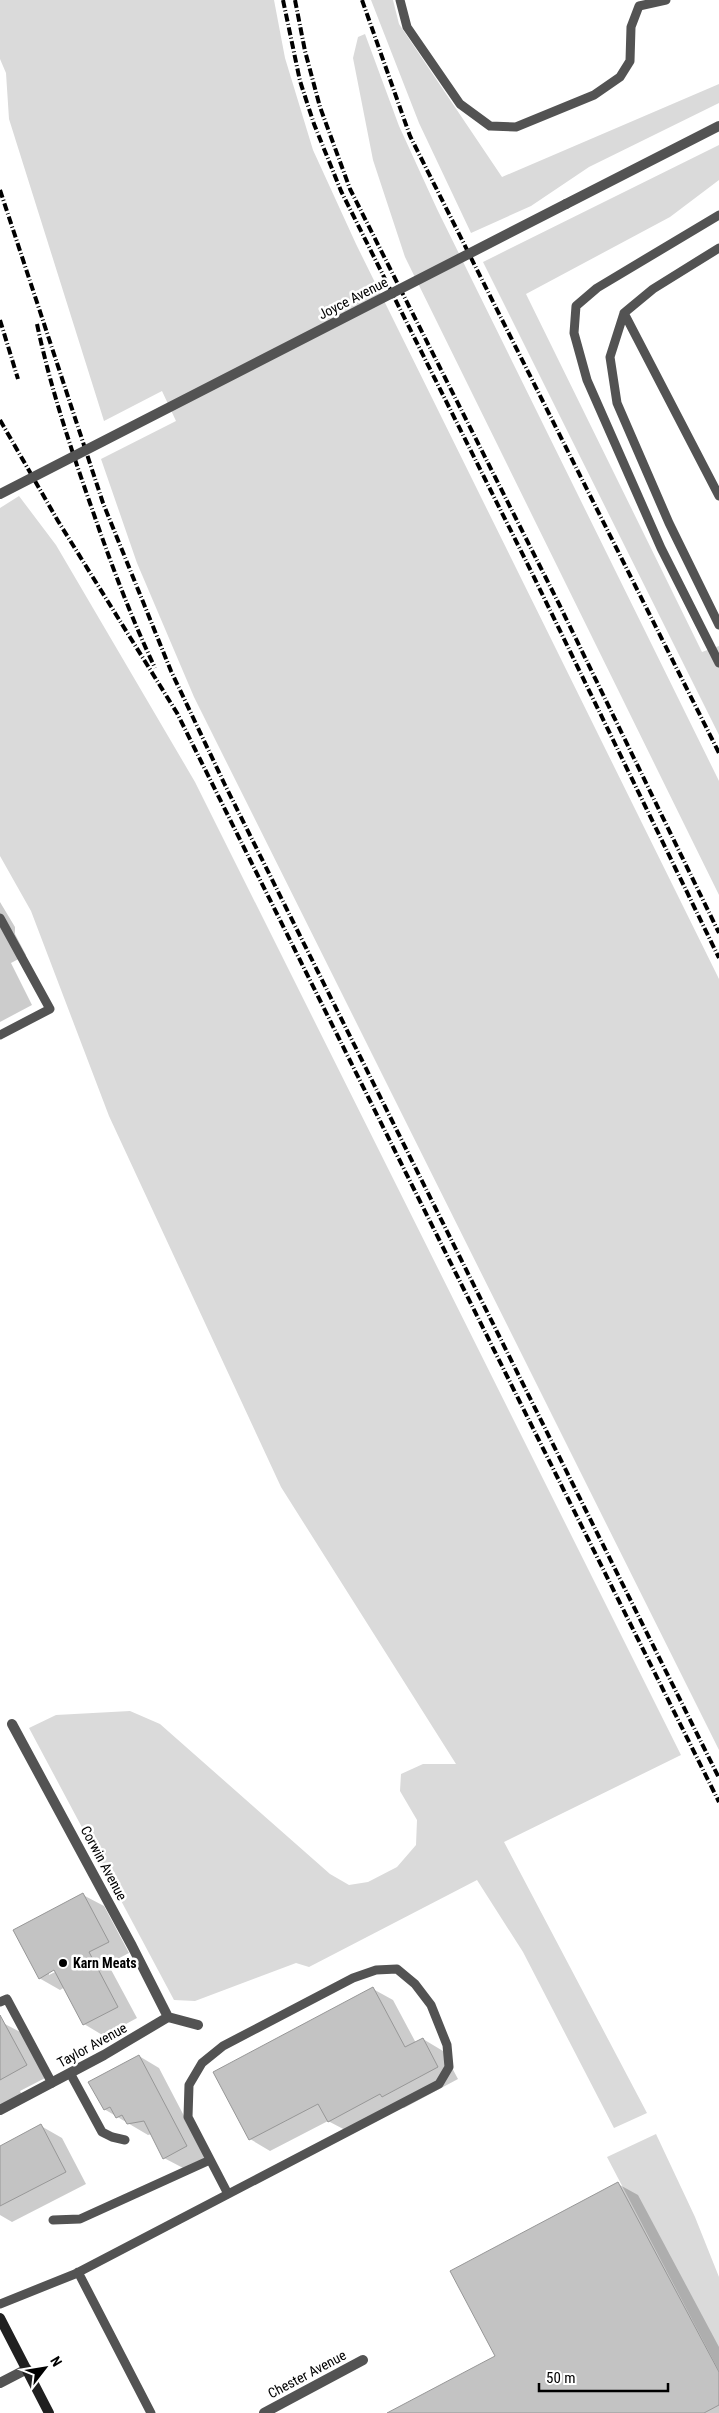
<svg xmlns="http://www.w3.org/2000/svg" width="719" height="2413" font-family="'Roboto Condensed',sans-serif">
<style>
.green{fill:#dadada}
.shadow{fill:#0003;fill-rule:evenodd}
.building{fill:#c3c3c3;stroke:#979797}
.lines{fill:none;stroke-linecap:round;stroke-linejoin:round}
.service{stroke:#535353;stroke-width:9}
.minor{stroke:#535353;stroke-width:10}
.tertiary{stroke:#535353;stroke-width:10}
.secondary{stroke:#202020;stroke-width:10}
.rail{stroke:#000;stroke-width:4;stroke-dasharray:8 2.5 1 2.5;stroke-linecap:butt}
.tertiary-bridge{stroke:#535353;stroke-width:10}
.poi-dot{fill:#000;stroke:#fff;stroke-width:2}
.labels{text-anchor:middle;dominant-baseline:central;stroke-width:5;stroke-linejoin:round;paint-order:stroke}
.street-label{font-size:14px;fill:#000;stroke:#fff}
.poi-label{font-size:14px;font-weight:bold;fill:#000;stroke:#fff;text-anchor:start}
</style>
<rect width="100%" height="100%" fill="#fff"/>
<path class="green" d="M0 0H274L285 58 313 150 356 244 719 979V1750L194 697 137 563 101 459 176 421 162 391 104 421 9 119 6 73 0 59Z
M371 0H393L399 24 502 177 719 84V103L589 167 531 206 471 233 419 123Z
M365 34 399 126 437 209 719 781V895L405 257 373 160 353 58 358 37Z
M719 145V180L670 217 526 294 702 652 719 646V735L483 262Z
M19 496 56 545 195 782 681 1755 504 1842 647 2113 614 2128 523 1952 477 1880 309 1967 296 1963 195 2001 174 2000 29 1728 56 1715 130 1711 160 1724 330 1874 349 1885 368 1882 397 1867 416 1845 417 1820 400 1791 401 1774 423 1764H456L281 1487 109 1116 31 911 0 856V508Z
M656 2134 695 2217 719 2277V2371L607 2157Z"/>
<path class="shadow" d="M0 902 15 927V934L26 955 11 963 32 1005 0 1022Z
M83 1895 104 1906 129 1953 108 1964 137 2018 104 2036 84 2024 65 1987 60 1990 39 1978ZM59 1966 61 1969 49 1975V1972Z
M373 1989 393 2000 416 2043 423 2039 443 2051 458 2079 404 2108 400 2106 349 2132 328 2121 270 2151 250 2139Z
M3 2023 24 2034 47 2077 20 2091 24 2099 0 2111V2024Z
M139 2056 159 2068 206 2158 185 2169 164 2158 152 2134 148 2135 104 2109Z
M41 2126 62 2138 86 2184 12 2222 0 2215V2147Z
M618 2184 638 2195 719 2347V2413H390L497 2356Z"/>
<path class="building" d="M83 1893 109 1942 89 1952 118 2007 83 2025 54 1970 39 1979 13 1930Z
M373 1987 405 2047 423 2038 438 2067 382 2097 380 2094 328 2122 318 2104 249 2140 213 2072Z
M0 2015 27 2065 0 2080Z
M139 2055 187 2146 163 2159 144 2121 127 2124 122 2115 116 2118 110 2107 104 2110 88 2082Z
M41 2124 66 2172 0 2206V2146Z
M618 2182 719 2372V2405L704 2413H387L495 2356 450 2271Z"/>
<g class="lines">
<path class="service" d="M400 0 407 27 460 104 490 126 516 127 594 95 620 77 630 61 631 27 639 6 666 0
M719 215 597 288 576 306 574 333 587 380 661 548 719 663
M719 248 653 289 624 313 719 496
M624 313 610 357 617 403 669 523 719 625
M0 918 50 1009 0 1035
M0 2002 7 1999 52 2083
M70 2073 102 2132 112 2137 125 2140
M53 2220 80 2219 210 2160
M78 2272 151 2413
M0 2304 75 2274 439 2084 449 2067 447 2045 431 2005 415 1984 397 1969 376 1970 353 1978 223 2046 202 2063 189 2085 188 2117 228 2194"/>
<path class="minor" d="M12 1724 132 1946 168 2017
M0 2110 104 2055 168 2017 198 2025
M0 2383 27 2369
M264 2413 363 2360"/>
<path class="tertiary" d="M566 204 719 126"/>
<path class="secondary" d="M0 2318 49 2413"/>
<path class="rail" d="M283 0 300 81 314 124 341 191 531 571 719 958
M295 0 305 51 320 107 350 189 559 604 719 933
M362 0 410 136 719 753
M0 190 103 503 171 671 225 785 719 1778
M0 320 18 379
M37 324C50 386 70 446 91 506 110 561 130 615 155 668
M0 420 58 521 177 713 719 1802"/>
<path class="tertiary-bridge" d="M0 494 566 204"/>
</g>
<circle class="poi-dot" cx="63" cy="1963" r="5"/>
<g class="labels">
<g class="street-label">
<text transform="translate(353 298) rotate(-27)">Joyce Avenue</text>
<text transform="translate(104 1863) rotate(62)">Corwin Avenue</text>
<text transform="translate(92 2045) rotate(-29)">Taylor Avenue</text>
<text transform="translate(307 2374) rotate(-28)">Chester Avenue</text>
</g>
<g class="poi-label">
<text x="73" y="1963">Karn Meats</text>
</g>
</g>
<g transform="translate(45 2368) rotate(59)" stroke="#ffffff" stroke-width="4" paint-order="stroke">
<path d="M0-4L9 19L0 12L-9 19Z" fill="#000000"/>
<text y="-8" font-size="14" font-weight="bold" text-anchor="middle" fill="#000000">N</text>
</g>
<path d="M539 2383v8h129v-8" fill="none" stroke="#000000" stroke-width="2.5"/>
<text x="546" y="2383" font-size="15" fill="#000000" stroke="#ffffff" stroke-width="4" paint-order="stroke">50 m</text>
</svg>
